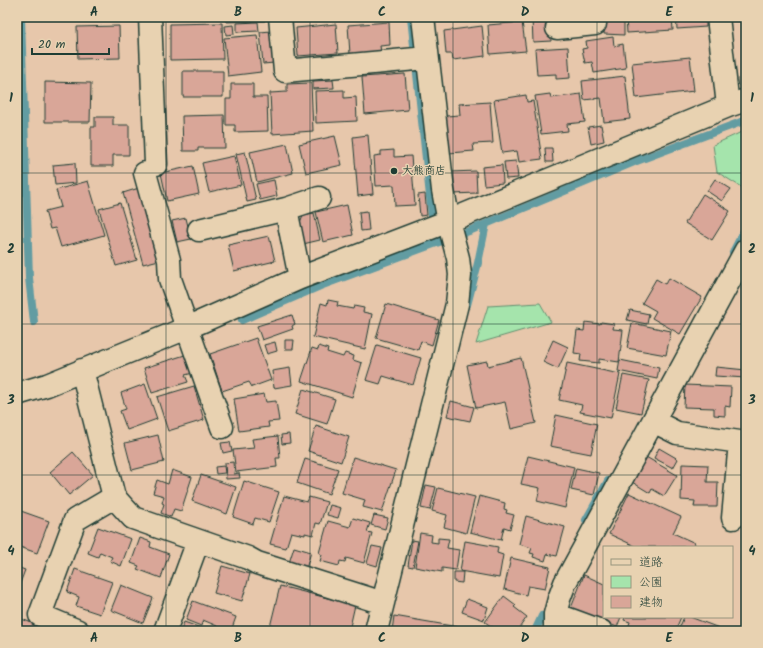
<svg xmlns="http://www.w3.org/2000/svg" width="763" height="648" font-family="Kalam,'Klee One',sans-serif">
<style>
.green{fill:#a5e4ac;stroke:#629070}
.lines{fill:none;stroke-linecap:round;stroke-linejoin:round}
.stream{stroke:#629ca2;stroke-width:8}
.building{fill:#d9a698;stroke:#1f3d34}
.minor-casing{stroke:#1f3d34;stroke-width:25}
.minor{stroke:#e8d2b1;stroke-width:22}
.grid{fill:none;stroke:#1f3d34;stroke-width:1;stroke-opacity:0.55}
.poi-dot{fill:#1f3d34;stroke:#e8d2b1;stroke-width:1.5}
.labels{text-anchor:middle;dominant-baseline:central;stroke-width:3;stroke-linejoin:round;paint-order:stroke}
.poi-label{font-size:11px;font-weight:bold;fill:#1f3d34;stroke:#e8d2b1;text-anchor:start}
.neatline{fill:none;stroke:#1f3d34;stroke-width:1.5}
.grid-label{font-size:13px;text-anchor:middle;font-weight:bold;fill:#1f3d34}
</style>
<rect width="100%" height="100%" fill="#e7c7ab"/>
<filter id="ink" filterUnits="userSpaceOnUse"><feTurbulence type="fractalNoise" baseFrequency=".025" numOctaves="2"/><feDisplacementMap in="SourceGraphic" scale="8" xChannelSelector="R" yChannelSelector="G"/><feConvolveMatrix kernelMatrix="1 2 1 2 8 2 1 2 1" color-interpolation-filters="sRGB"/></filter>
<g filter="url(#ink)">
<path class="green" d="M746 130V190L717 172 713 145Z
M540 303 551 322 476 344 488 306Z"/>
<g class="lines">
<path class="stream" d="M21 17 29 278 34 322
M411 17 432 215
M733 252 746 227
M467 305 478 263 486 224
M242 320 320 286 469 231 634 162 741 122 746 121
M586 520 608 481
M535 631 542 616"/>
</g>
<path class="building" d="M226 17H265V21L226 22Z
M294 17H340L294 21Z
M550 17 551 41 533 42 532 18Z
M604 17 624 18V35L604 34Z
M626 17H672L673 30 627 33Z
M676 17H706V27L677 29Z
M258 22 259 31 237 32V23Z
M389 22 390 45 380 46 381 52 350 54 348 25Z
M522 22 526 51 490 54 488 25Z
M222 23 223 59 170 60V24Z
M336 24 338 53 298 56 296 28Z
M233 25 234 34 226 35 225 26Z
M119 26 120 58 78 59 77 27Z
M482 26 485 56 453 60 452 54H446L444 31Z
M271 31 274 63 263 64 260 32Z
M257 35 261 72 228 76 224 38Z
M613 37 614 46 623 44 626 68 594 73 592 62 585 63 582 49 587 48 586 41Z
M568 47 570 78 556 79V74L537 75 535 49Z
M690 57 694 91 636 98 632 63Z
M183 71H223V97H183Z
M405 74 408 110 365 114 362 77Z
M625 76 630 119 604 122 601 98 584 100 582 81Z
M333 80 334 88 313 89V81Z
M45 82 91 83 90 122H45Z
M311 83 313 131 272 134 270 93 287 92V84Z
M231 84H253V97H267L268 131 235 132V125H226V99H231Z
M344 90V98L356 97 357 121 316 123 315 91Z
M550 94 551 98 581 94 585 122 567 124 568 131 541 134 535 96Z
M526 95 527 102 533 101 542 159 519 162 517 151 502 153 494 100Z
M490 102 493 143 473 144 474 151 449 153 446 116 460 115 459 104Z
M224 115 225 148H198V151H183L182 116Z
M95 117H113V125H129V155H113V166H91V127H95Z
M601 125 604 141 591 144 588 127Z
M368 135 373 194 358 196 353 137Z
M335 136 342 165 306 173 299 144Z
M287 144 293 173 257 182 250 152Z
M545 148H552L553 162H546Z
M394 150V157L411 156 415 205 395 206 394 185 376 186 374 156 381 155V151Z
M245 152 256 200 247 202 236 154Z
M234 156 241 185 209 192 202 163Z
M516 161 518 178 506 179 504 162Z
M75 163 76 183 55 185 53 165Z
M502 165 503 183 484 185 482 167Z
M193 166 199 194 167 201 161 173Z
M476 171 477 193 453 194 451 172Z
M715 179 731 189 722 201 707 191Z
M274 180 277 196 260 200 256 184Z
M88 181 104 235 61 247 55 228 50 229 45 211 61 207 56 190Z
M139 188 159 260 143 264 123 193Z
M425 194 427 215 420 216 418 195Z
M703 194 730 211 712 240 685 223Z
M120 203 137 260 116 266 99 209Z
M347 205 353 235 323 242 316 212Z
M367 211 369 230 361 231 359 212Z
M314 213 320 240 303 244 299 225 303 215Z
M186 218 191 239 177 242 172 221Z
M269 236 275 261 234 271 228 245Z
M669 278 702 297 680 334 652 318 656 311 642 303 656 279 665 284Z
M328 300 338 302 337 306 353 309 354 306 364 308 363 312 372 314 365 349 313 337 321 303 327 305Z
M386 304 439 320 432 345 421 341 418 350 376 338Z
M630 310 649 314 647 324 627 320Z
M292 315 295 324 292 326 293 329 262 340 257 326Z
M585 322 600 324 601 322 614 324 613 329 623 330 619 362 599 359V363L580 361 581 354 574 353 577 330 584 331Z
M632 323 671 331 666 355 627 348Z
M256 338 271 380 252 387 249 382 222 391 210 354Z
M285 340H294L293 349H285Z
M553 340 568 347 558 369 543 362Z
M275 342 277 351 267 354 264 345Z
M377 345 421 358 413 385 383 376 380 384 366 380Z
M319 346 328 349 327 352 343 357 345 353 354 356 353 360 362 363 352 397 301 381 312 348 318 350Z
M188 354 193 373 185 375 188 382 152 393 144 368Z
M521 358 536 423 511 429 505 402 476 408 467 365 487 361 488 366Z
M620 360 659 368 657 379 618 371Z
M567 363 620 374 611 418 580 412 582 405 559 400Z
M716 367 746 370V378L715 376Z
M290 368 292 385 274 388 272 371Z
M623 375 649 380 641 413 616 408Z
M145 384 157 419 127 430 120 411 126 409 121 393Z
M685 385 731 387 730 407 725 406V416L714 415V408L684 407Z
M194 386 204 420 168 431 157 397Z
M303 389 335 399 327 424 295 414Z
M264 394 266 402 276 401 279 421 268 422 269 427 239 431 234 399Z
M451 401 474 407 470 421 447 416Z
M556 415 597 424 591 454 550 446Z
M316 426 349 437 341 462 308 451Z
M289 434 290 443 282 444 281 435Z
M158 435 164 462 132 470 125 443Z
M278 436 280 458H276L277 467 236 472 233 450 254 448 252 439Z
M230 442 232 451 223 453 221 443Z
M659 448 678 459 673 468 654 458Z
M73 452 93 475 69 495 50 472Z
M528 456 574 467 565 508 537 501 540 488 521 484Z
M353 457 396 470 382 512 363 507 365 500 342 493Z
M646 457 677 475 664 496 652 489 650 493 632 482Z
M305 459 338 469 329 494 297 483Z
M233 462 234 474 239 473 240 478 226 479 225 463Z
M682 464 708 465 707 482H718L717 507H694L695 501 681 500Z
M224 466 225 473 216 474 215 467Z
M576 468 599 473 594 495 571 490Z
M172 470 192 477 181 511 174 509 171 517 161 513 164 504 162 503 164 496 153 493 157 480 168 484Z
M201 475 236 487 227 514 192 501Z
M244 481 279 492 269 522 255 518 253 524 233 517Z
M426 485 436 487 430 510 421 508Z
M438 488 475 497 466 533 444 527 447 515 432 511Z
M629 493 681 517 673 533 695 543 693 547H635V546L609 534Z
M284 496 307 502 309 497 327 502 320 524 316 523 313 535 305 533V535L291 532 286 548 270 544Z
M479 496 505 503 504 509 507 510 506 513 514 515 510 529 504 527 501 540 470 532Z
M330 505 341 508 338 518 327 515Z
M18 510 49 521 37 553 17 546V513Z
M374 515 388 518 385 529 371 525Z
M526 516 565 527 557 556 547 554 545 561 533 557 534 554 530 553 532 548 519 544Z
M353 518 370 523 367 532 372 533 364 563 346 558 345 562 340 561 339 566 320 561 322 555 319 553 328 521 350 527Z
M98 527 131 539 121 566 110 561 112 557 100 552 98 557 88 553Z
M420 533 432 535 431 542 438 543V538L449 539 447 548 459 550 456 570 442 568V572L415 567Z
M140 538 151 542 150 547 169 554 161 578 137 569 139 566 131 563Z
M412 540 418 541 413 567 408 566Z
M465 541 498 547 497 553 503 555 499 578 460 571Z
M372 546 382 548 377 566 367 563Z
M294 547 311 552 306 569 289 563Z
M511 558 550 567 545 589 528 586 526 595 504 589Z
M222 566 250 574 242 601 214 593Z
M17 567 25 570 19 586 17 585Z
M75 569 112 582 100 614 76 606 79 597 67 592Z
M454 572H463L462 583 454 582Z
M584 575 604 584V617H621L617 627 571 608Z
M121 585 153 598 143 623 111 610Z
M280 586 355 605 349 631H269Z
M504 596 516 605 514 607 527 617 517 631H498L485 622Z
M467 599 488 607 484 620 462 612Z
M193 601 236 617 231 631H215L217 626 203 620 201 626 186 620Z
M394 616 458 627 457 631H392Z
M17 617 51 631H17Z
M625 617H681L675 631H627L630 622 624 620Z
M684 617H690L727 631H678Z
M184 622 201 628 200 631H181Z"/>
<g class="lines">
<g class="minor-casing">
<path id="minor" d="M150 17 156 164
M280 17 285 71 427 58
M718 17 728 106
M557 28 595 24
M145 173 169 260 170 279 222 427
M286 209 300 278
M199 230 286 209 319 198
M82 370 114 497 133 518 248 558 257 563 383 603
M17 394 47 385 187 328 300 278 449 221 728 106 746 100
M653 421 677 433 740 442 733 518
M555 614 601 631
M78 631 40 615 75 520 114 497
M165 631 198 541
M376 631 457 304 460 275 458 258 450 228 443 190 423 17
M555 631V614L559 599 565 583 746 250"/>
</g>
<use href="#minor" class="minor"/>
</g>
</g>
<path class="grid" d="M166 17V631M310 17V631M453 17V631M597 17V631M17 173H746M17 324H746M17 475H746"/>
<circle class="poi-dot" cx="394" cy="171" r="4"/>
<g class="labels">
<g class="poi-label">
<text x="402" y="171">大熊商店</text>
</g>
</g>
<rect width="763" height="648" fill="none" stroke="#e8d2b1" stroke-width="44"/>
<rect x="603" y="546" width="130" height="72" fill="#e8d2b1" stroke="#98967f"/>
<rect x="611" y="559" width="20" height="6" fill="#e8d2b1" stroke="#98967f"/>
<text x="639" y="566" font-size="12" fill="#1f3d34">道路</text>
<rect x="611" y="576" width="20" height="12" fill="#a5e4ac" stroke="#98967f"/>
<text x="639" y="586" font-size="12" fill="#1f3d34">公園</text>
<rect x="611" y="596" width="20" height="12" fill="#d9a698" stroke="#98967f"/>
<text x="639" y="606" font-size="12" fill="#1f3d34">建物</text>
<path d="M32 48v6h77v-6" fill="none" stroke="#1f3d34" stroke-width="2"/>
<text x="38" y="48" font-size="12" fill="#1f3d34" stroke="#e8d2b1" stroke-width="3" paint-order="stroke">20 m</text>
<rect x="22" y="22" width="719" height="604" class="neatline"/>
<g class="grid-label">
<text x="94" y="16">A</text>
<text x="238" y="16">B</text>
<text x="382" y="16">C</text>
<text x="525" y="16">D</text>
<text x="669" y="16">E</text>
<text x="11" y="102">1</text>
<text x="752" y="102">1</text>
<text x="11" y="253">2</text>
<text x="752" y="253">2</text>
<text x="11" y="404">3</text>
<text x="752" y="404">3</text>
<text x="11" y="555">4</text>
<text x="752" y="555">4</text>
<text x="94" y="642">A</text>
<text x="238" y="642">B</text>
<text x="382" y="642">C</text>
<text x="525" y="642">D</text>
<text x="669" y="642">E</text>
</g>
</svg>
